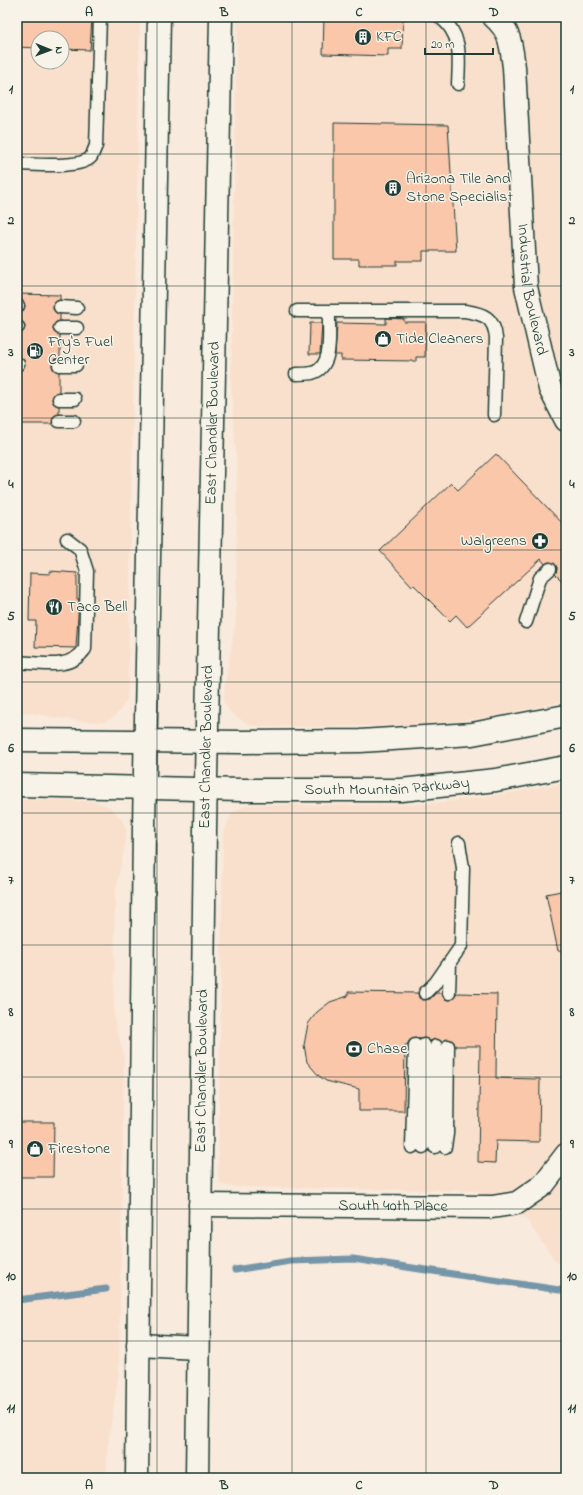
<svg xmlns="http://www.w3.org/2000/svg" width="583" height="1495" font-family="'Indie Flower',sans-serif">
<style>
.built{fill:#f9e0cd;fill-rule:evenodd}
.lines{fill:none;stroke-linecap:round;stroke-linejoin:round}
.stream{stroke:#7596a9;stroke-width:7}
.building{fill:#fac7aa;stroke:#1f3d34}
.lane-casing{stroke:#1f3d34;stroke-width:15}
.street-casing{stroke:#1f3d34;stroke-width:25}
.secondary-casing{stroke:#1f3d34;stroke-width:25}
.lane{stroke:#f7f3e8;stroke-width:12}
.street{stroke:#f7f3e8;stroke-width:22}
.secondary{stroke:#f7f3e8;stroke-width:22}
.grid{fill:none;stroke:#1f3d34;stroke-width:1;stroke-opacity:0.55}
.labels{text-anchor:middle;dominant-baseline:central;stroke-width:3;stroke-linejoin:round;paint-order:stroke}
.poi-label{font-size:16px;fill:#1f3d34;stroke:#f7f3e8;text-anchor:start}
.street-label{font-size:16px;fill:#1f3d34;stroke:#f7f3e8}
.neatline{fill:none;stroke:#1f3d34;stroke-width:1.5}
.grid-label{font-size:13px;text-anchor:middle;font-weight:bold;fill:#1f3d34}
</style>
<rect width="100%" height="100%" fill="#f8eadc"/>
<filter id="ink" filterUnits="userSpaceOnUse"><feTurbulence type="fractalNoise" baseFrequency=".025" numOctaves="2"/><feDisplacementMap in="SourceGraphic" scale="8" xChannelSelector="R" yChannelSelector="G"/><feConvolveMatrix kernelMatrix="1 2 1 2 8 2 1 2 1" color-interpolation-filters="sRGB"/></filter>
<g filter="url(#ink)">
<path class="built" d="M17 17H140L128 683 127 699 122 708 114 717 104 722 77 721 17 711ZM38 38H62V62H38Z
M237 17H566V701L486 718 428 724 376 726 263 727 248 724 235 716 230 712 224 702 225 685 236 619 237 468 231 384Z
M566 783V1263L556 1262 525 1218 477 1191 240 1187 226 1186 220 1183 218 1174 223 835 232 813 246 805H370L425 804 484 797Z
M17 799 93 801 110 807 121 818 126 829V840L115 894 114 1019 124 1056 119 1372 107 1451V1478H17Z"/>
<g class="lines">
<path class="stream" d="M235 1270 290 1261 353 1259 566 1291
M17 1300 106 1289"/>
</g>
<path class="building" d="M17 17H92L90 50 62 49V38H38V48L17 47Z
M324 17 403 18 402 49H388V56L323 54Z
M334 123 448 125 456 251H423V261H397V265H359V259H334Z
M18 294 60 295V300L54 303 53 307 56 313 60 314V321L56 322 53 328 54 332 60 335V358L55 359 52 365 53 369 59 372V392L55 393 52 399 53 403 59 406V414L53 417 52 424H17L18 372 22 370 25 364 24 360 18 356V334L22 333 25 327 24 323 18 320V314L22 312 25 306 24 302 18 299Z
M386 318 404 319V322H426L425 357H416V361L341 360V355H335L337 323 386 324Z
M310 323H322L320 354H309Z
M496 454 566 527V585L555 574 557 568 555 564 549 562 545 564 541 559 467 627 456 615 450 621 414 585 412 586 380 551 451 483 458 490Z
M50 571 77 573V599H79L76 648 35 647 36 621H29L30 573 50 574Z
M566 890V950L558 951 546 894Z
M348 992 418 993 419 998 423 1000 430 999 436 993H442L445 999 449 1000 455 997 456 993 497 994 496 1078 540 1079 539 1142 496 1141 495 1163 478 1162 480 1046H455L454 1042 448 1039 442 1042 436 1039 430 1041 424 1038 420 1039 415 1038 409 1041 407 1045H405L404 1111H359V1089L326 1081 319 1076 307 1062 304 1045 308 1024 317 1012 330 1002 348 996Z
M17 1122H54L53 1177H17Z"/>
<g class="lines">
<g class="lane-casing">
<path id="lane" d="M440 17C463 35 459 58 458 84
M17 164C33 164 81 169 91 157 93 154 94 149 96 146L100 17
M17 306H18
M60 307 77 308
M297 311H465C484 314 494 317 496 338L494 415
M17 327H18
M60 328H77
M17 364H18
M59 365H76
M296 374C301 374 307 374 312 373 335 367 328 330 329 311
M59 399H75
M59 421H74
M526 622 540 578 550 569
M17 662C41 663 70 671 85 649L87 571 80 549 67 539
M425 993 436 982 461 946 463 868 459 843
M449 993 450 962
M412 1147 415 1045
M423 1147 424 1045
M435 1147 436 1046
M445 1147 447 1134 448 1046"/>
</g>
<g class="street-casing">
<g id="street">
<path id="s1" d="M494 17C511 32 511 46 514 67L526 287 550 389 566 420"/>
<path id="s2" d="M200 1205 492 1207 517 1203 543 1185 566 1155"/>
</g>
</g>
<g class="secondary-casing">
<g id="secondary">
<path d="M17 740 243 742 360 741 472 734 566 716"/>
<path id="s3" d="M17 785 242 790H401L496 780 566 767"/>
<path d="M138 1345 198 1348"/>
<path d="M137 1478 144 826 159 17"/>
<path id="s4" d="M197 1478 205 828 221 17"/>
</g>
</g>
<use href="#lane" class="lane"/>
<use href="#street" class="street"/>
<use href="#secondary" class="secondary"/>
</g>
</g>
<path class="grid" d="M157 17V1478M292 17V1478M426 17V1478M17 154H566M17 286H566M17 418H566M17 550H566M17 682H566M17 813H566M17 945H566M17 1077H566M17 1209H566M17 1341H566"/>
<defs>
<g id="building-disc" transform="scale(0.9)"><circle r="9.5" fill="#1f3d34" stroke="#f7f3e8"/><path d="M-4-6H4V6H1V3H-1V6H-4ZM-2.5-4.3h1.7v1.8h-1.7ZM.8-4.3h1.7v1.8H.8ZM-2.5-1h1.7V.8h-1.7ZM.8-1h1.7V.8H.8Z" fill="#fff"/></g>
<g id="shop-disc" transform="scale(0.9)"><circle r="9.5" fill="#1f3d34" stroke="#f7f3e8"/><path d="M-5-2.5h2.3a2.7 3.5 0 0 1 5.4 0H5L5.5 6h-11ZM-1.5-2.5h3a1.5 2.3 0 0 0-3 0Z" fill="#fff"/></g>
<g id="fuel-disc" transform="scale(0.9)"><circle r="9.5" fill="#1f3d34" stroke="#f7f3e8"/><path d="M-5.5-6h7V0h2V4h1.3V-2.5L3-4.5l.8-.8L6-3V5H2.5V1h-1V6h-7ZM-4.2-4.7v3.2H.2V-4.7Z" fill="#fff"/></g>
<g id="pharmacy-disc" transform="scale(0.9)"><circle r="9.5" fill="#1f3d34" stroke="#f7f3e8"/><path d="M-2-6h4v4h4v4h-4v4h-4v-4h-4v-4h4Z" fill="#fff"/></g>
<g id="restaurant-disc" transform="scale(0.9)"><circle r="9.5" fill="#1f3d34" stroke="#f7f3e8"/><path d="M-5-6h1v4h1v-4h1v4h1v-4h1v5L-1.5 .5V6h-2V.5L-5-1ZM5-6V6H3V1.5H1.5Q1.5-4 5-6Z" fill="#fff"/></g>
<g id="bank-disc" transform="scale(0.9)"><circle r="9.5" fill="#1f3d34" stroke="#f7f3e8"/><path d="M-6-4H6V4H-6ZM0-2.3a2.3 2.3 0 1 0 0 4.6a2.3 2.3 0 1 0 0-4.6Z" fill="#fff"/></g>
</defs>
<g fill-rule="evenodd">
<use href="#building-disc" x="363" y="37"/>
<use href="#building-disc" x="393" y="188"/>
<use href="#shop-disc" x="383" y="339"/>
<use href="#fuel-disc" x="35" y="351"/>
<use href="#pharmacy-disc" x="540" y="541"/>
<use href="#restaurant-disc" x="54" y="607"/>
<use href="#bank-disc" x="354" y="1049"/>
<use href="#shop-disc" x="35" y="1149"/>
</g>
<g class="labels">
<g class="poi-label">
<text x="376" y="37">KFC</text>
<text x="406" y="179">Arizona Tile and<tspan x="406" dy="18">Stone Specialist</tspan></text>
<text x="396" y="339">Tide Cleaners</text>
<text x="48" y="342">Fry's Fuel<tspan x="48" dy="18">Center</tspan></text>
<text x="527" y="541" text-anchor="end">Walgreens</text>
<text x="67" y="607">Taco Bell</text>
<text x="367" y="1049">Chase</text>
<text x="48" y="1149">Firestone</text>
</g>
<g class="street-label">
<text stroke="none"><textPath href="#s1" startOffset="279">Industrial Boulevard</textPath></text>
<text stroke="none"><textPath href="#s4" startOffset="1055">East Chandler Boulevard</textPath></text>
<text stroke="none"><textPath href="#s4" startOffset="731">East Chandler Boulevard</textPath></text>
<text stroke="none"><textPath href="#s3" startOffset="370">South Mountain Parkway</textPath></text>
<text stroke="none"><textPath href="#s4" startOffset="407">East Chandler Boulevard</textPath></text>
<text stroke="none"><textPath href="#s2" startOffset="193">South 40th Place</textPath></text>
</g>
</g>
<rect width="583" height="1495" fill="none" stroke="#f7f3e8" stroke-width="44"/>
<g transform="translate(50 50) rotate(91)"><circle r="19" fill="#f7f3e8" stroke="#a1aaa0"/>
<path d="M0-3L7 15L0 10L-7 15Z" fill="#1f3d34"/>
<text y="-6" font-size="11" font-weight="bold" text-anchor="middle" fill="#1f3d34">N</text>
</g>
<path d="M425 48v6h68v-6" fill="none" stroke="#1f3d34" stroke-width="2"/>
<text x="431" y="48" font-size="12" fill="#1f3d34" stroke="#f7f3e8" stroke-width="3" paint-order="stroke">20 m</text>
<rect x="22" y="22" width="539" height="1451" class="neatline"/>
<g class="grid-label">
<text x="89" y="16">A</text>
<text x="224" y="16">B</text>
<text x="359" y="16">C</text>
<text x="494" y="16">D</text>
<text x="11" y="93">1</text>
<text x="572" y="93">1</text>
<text x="11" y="224">2</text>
<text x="572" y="224">2</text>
<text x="11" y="356">3</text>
<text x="572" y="356">3</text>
<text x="11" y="488">4</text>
<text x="572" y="488">4</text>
<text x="11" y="620">5</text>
<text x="572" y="620">5</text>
<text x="11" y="752">6</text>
<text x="572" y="752">6</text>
<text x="11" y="884">7</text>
<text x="572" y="884">7</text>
<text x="11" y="1016">8</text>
<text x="572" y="1016">8</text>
<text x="11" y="1148">9</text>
<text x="572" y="1148">9</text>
<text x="11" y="1280">10</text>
<text x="572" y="1280">10</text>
<text x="11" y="1412">11</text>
<text x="572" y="1412">11</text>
<text x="89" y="1489">A</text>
<text x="224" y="1489">B</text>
<text x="359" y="1489">C</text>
<text x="494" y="1489">D</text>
</g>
</svg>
